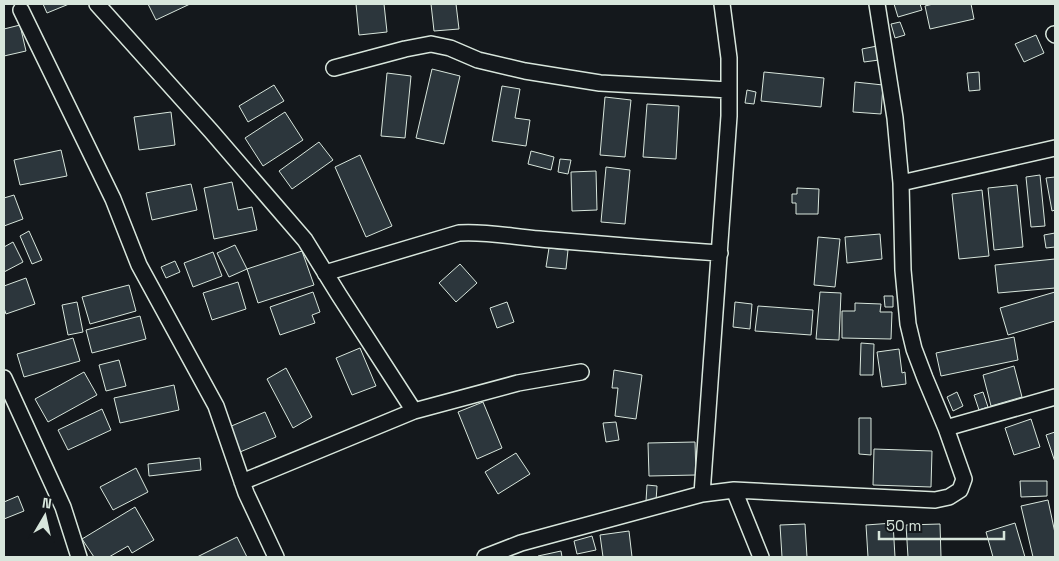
<svg xmlns="http://www.w3.org/2000/svg" width="1059" height="561" font-family="'Space Grotesk',sans-serif">
<style>
.building{fill:#2c363c;stroke:#d8e6dc}
.lines{fill:none;stroke-linecap:round;stroke-linejoin:round}
.minor-casing{stroke:#d8e6dc;stroke-width:18}
.minor{stroke:#14181c;stroke-width:15}
</style>
<rect width="100%" height="100%" fill="#14181c"/>
<path class="building" d="M43 4H69L47 13Z
M148 4H190L156 20Z
M356 4H384L387 32 359 35Z
M431 4H456L459 29 434 31Z
M894 4H920L922 10 898 17Z
M933 4H971L974 19 930 29 925 6Z
M900 22 905 35 895 38 891 24Z
M20 25 26 51 4 56V29Z
M1036 35 1044 53 1024 62 1015 44Z
M877 46 879 60 864 62 862 49Z
M432 69 460 76 444 144 416 138Z
M764 72 824 78 821 107 761 101Z
M979 72 980 90 969 91 967 73Z
M387 73 411 76 405 138 381 136Z
M855 82 883 85 881 114 853 112Z
M274 85 284 101 248 122 239 106Z
M502 86 520 89 515 118 530 120 526 146 492 141Z
M747 90 756 92 754 104 745 103Z
M605 97 631 100 625 157 600 155Z
M647 104 679 106 676 159 643 157Z
M171 112 175 145 139 150 134 117Z
M285 112 303 140 263 166 245 138Z
M319 142 333 160 292 189 279 171Z
M61 150 67 176 20 185 14 160Z
M531 151 554 157 551 170 528 164Z
M360 155 392 226 366 237 335 167Z
M560 159 571 160 568 174 558 172Z
M606 167 630 170 625 224 601 222Z
M596 171 597 210 572 211 571 172Z
M1040 175 1045 226 1031 227 1026 177Z
M1055 177V210L1052 211 1046 178Z
M232 182 238 210 252 207 257 230 214 239 204 188Z
M191 184 197 210 152 220 146 193Z
M1017 185 1023 247 994 250 988 188Z
M797 188 819 189 818 214H796V203H792V194H797Z
M982 190 989 256 959 259 952 194Z
M14 195 23 219 4 226V198Z
M29 231 42 260 32 264 20 236Z
M1055 233V247L1046 248 1044 235Z
M880 234 882 259 847 263 845 237Z
M818 237 840 239 835 287 814 285Z
M13 242 23 262 4 272V247Z
M235 245 247 269 229 277 217 253Z
M549 248 568 250 566 269 546 267Z
M302 251 314 285 258 303 247 269Z
M213 252 222 276 193 287 184 263Z
M1055 259V288L998 293 995 265Z
M175 261 180 272 166 278 161 267Z
M460 264 477 283 456 302 439 283Z
M26 278 35 304 6 314 4 308V286Z
M238 282 246 309 212 320 203 293Z
M129 285 136 311 90 324 82 297Z
M313 292 320 312 312 315 315 323 280 335 270 307Z
M820 292 841 293 839 340 816 339Z
M1055 292V321L1008 335 1000 308Z
M884 296H893V307H885Z
M77 302 83 332 68 335 62 305Z
M507 302 514 322 497 328 490 308Z
M735 302 752 304 750 329 733 327Z
M855 303 881 304 880 312H892L891 339 842 338V311H855Z
M758 306 813 310 811 335 755 331Z
M140 316 146 339 92 353 86 330Z
M1014 337 1018 360 941 376 936 353Z
M73 338 80 361 24 377 17 354Z
M861 343 874 344 873 375H860Z
M360 348 376 386 352 395 336 358Z
M899 349 902 373 905 372 906 384 882 387 877 352Z
M119 360 126 386 106 391 99 365Z
M1014 366 1022 397 991 406 983 375Z
M286 368 312 417 293 428 267 379Z
M614 370 642 375 636 419 615 416 618 388H612Z
M84 372 97 395 48 422 35 399Z
M174 385 179 410 120 423 114 398Z
M957 392 963 406 953 411 947 397Z
M983 392 988 407 979 410 974 395Z
M483 402 502 448 477 459 458 412Z
M102 409 111 430 68 450 58 430Z
M265 412 276 437 240 452 229 427Z
M859 418H871V455L859 454Z
M1031 419 1040 447 1014 455 1005 428Z
M616 422 619 440 606 442 603 423Z
M1055 432V462L1046 435Z
M695 442 696 475 649 476 648 443Z
M874 449 932 451 931 487 873 485Z
M516 453 530 474 498 494 485 472Z
M200 458 201 470 149 476 148 464Z
M136 468 148 492 113 510 100 487Z
M1020 481H1047V496L1021 497Z
M647 485 657 486 656 501H646Z
M18 496 24 511 4 519V502Z
M1048 500 1055 533V557H1033L1021 506Z
M135 507 154 540 132 553 128 546 109 557H94L82 539Z
M893 523 895 557H868L866 525Z
M1015 523 1025 557H993L986 532Z
M805 524 807 557H782L780 525Z
M940 524 941 557H908L906 525Z
M629 531 632 557H603L600 535Z
M592 536 596 550 577 554 574 541Z
M237 537 247 557H197Z
M561 551 562 557H538V556Z"/>
<g class="lines">
<g class="minor-casing">
<path id="minor" d="M97 4 211 131 305 240 339 295 414 411 242 482
M21 10 113 199 139 265 216 406 246 493 276 557
M1054 34 1055 35
M334 68 405 49 431 44 450 48 478 60 525 71 600 83 729 90
M901 183 1055 148
M325 273 459 233C486 231 513 237 540 239 600 244 659 249 720 253
M4 378 63 507 79 557
M414 411 518 383 581 372
M946 428 1055 397
M734 490 761 557
M702 494 729 116V58L722 4
M485 557 521 543 702 494 734 490 935 500 949 497 960 490 964 479 946 428 925 378 914 349 908 324 903 270 901 183 895 118 877 4"/>
</g>
<use href="#minor" class="minor"/>
</g>
<rect width="1059" height="561" fill="none" stroke="#d8e6dc" stroke-width="10"/>
<g transform="translate(45 516) rotate(9)" stroke="#14181c" stroke-width="4" paint-order="stroke">
<path d="M0-4L9 19L0 12L-9 19Z" fill="#d8e6dc"/>
<text y="-8" font-size="14" font-weight="bold" text-anchor="middle" fill="#d8e6dc">N</text>
</g>
<path d="M879 531v8h125v-8" fill="none" stroke="#d8e6dc" stroke-width="2.5"/>
<text x="886" y="531" font-size="15" fill="#d8e6dc" stroke="#14181c" stroke-width="4" paint-order="stroke">50 m</text>
</svg>
